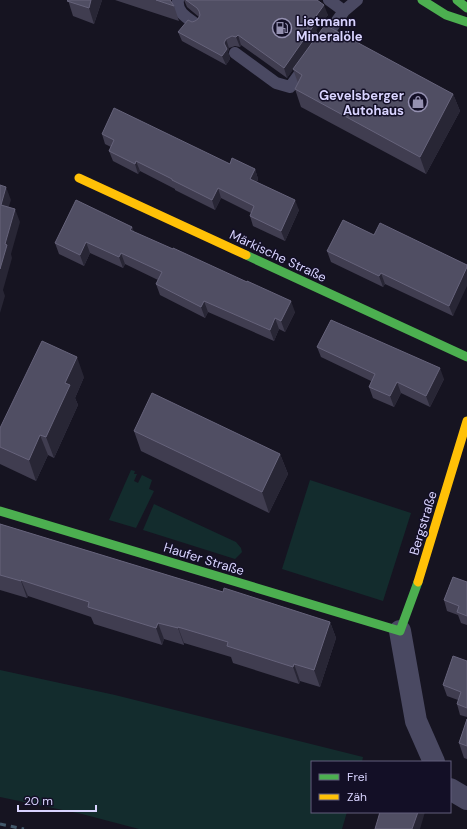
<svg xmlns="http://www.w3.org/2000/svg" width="467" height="829" font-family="'DM Sans',sans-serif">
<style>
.green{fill:#132c2d}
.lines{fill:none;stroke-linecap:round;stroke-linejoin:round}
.lane{stroke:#4a4962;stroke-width:12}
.street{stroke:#4a4962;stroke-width:22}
.fast{stroke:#4caf50;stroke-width:9}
.slow{stroke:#ffc107;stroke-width:9}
.rail{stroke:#43596b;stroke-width:3;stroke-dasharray:6 5;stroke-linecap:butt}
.wall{fill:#403d50}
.shaded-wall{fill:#282635}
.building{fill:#504e63;stroke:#66637b}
.labels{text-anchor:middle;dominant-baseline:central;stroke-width:3;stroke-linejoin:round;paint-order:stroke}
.poi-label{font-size:13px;font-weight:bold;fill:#d9d4ff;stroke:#130f26;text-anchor:start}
.street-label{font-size:13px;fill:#d9d4ff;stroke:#130f26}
</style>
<rect width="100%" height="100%" fill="#161421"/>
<path class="green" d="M131 470 135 471 134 474H137L134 481 138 483 142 475 152 480 149 489 154 491 136 528 109 520Z
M310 480 411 513 383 601 282 569Z
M154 504 236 542 241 548 242 552 235 559 143 530Z
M0 670 115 695 363 757 362 762H312V812H347L342 829H139L82 814 0 797Z"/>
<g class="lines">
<path class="lane" d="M178 0C176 12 187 18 196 24
M329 0 344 11
M322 42 344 11 357 0
M235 53 276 83 290 87 306 65"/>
<path class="street" d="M400 631 416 721 434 762
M450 789 467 799"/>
<path class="fast" d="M422 0 446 15 467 22
M457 0 467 8
M246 255 467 357
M0 511 400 631 418 582"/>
<path class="slow" d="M79 178 246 255
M418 582 467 421"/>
<path class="rail" d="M0 824 24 829"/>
</g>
<path class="wall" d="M68 0H102L94 24 73 16Z
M115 0H171V1L174 6 179 21Z
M184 0H317L328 15 316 30 318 34 453 94 460 111 426 174 301 107 295 89 298 83 293 69 287 78 241 45 240 47 235 46 229 48 228 52 230 59 226 65 182 41 178 32 192 22 195 21 198 19 199 17 187 7Z
M102 134 230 164 255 169 258 179 257 182 299 210 285 241 253 226 250 216 251 213 221 198 215 210 175 190V189L140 171 138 174 113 161 109 151 111 147 105 144Z
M132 227 134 232 295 312 285 332 279 329 274 341 208 312 205 318 160 295 156 284 158 280 125 264 123 268 90 253 84 266 59 254 55 243Z
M327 251 467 265 453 316 385 284 383 287 331 262Z
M317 347 444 379 430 407 401 393 394 407 373 398 369 387 371 381 321 357Z
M84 377 75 398 78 405 54 458 48 455 36 481 0 464V428Z
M134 431 280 454 288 474 269 513 141 451Z
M0 524 223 592 330 622 336 638 320 687 300 681 299 684 233 663 231 657 184 643V645L164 639 162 645 94 624 91 617 28 596 27 598 0 590Z
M467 582V625L461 623 458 615 447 611 444 600Z
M467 661V717L460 715 457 704 458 700 447 696 443 685Z
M467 719V759L464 758 459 743Z"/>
<path class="shaded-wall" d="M91 0H102L94 24 89 8Z
M324 5 328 15 316 30 318 35 287 78 284 68 311 23Z
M238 35 241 45 240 47 236 37Z
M226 39 229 48 228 52 230 59 226 65 222 56 224 43Z
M453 94 460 111 426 174 420 157Z
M136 161 140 171 138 174 135 164Z
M255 169 258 179 253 189 250 179Z
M6 187 11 200 5 218 1 205Z
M218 188 221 198 215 210 212 200Z
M295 200 299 210 285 241 281 231Z
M15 209 20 222 11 254 12 258 3 290 5 296 0 313V269L5 244Z
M132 227 136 237 130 230Z
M86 242 90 253 84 266 80 255Z
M121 253 125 264 123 268 119 257Z
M467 267V286L453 316 449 306Z
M381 273 385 284 383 287 379 276Z
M204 301 208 312 205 318 201 307Z
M291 301 295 312 285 332 281 321Z
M275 318 279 329 274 341 270 330Z
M77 357 84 377 75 398 78 405 54 458 46 437 65 383Z
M440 368 444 379 430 407 426 396Z
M397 382 401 393 394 407 390 396Z
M40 435 48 455 36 481 29 460Z
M280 454 288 474 269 513 262 492Z
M21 580 28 596 27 598 21 581Z
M330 622 336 638 320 687 314 670Z
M158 623 164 639 162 645 156 628Z
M178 627 184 643V645L178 628Z
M294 664 300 681 299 684 293 667Z
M418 812H425L420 829H412Z"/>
<path class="building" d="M68 0H91L89 8 67 1Z
M156 0H170L174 6Z
M186 0H317L324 5 311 23 314 25 284 68 238 35 236 37 232 36 226 39 224 43 227 49 222 56 178 32 188 20 192 22 195 21 198 19 200 15 199 11 197 8Z
M325 25 453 94 420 157 295 89 302 75 293 69Z
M114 108 230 164 232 158 255 169 250 179 295 200 281 231 250 216 254 206 218 188 212 200 172 180V179L136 161 135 164 109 151 114 140 102 134Z
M0 185 6 187 1 205 15 209 5 244 7 245 0 269Z
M76 200 132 227 130 230 173 249V248L247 282V281L291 301 281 321 275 318 270 330 204 301 201 307 156 284 162 272 121 253 119 257 86 242 80 255 55 243Z
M343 220 374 235 380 223 467 265V267L449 306 381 273 379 276 327 251Z
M331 320 440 368 426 396 397 382 390 396 369 387 375 374 317 347Z
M42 341 77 357 65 383 70 385 46 437 40 435 29 460 0 447V428Z
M152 393 280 454 262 492 134 431Z
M0 524 223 592 224 588 330 622 314 670 294 664 293 667 227 646 228 642 178 627V628L158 623 156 628 88 607 89 602 21 580V581L0 575Z
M453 577 467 582V616L457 612 459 606 444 600Z
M453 656 467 661V708L457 704 461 692 443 685Z
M467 719V746L459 743Z
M380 812H418L412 829H375Z"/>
<defs>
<g id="fuel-ring" transform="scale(1)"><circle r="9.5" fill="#130f26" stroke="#9591b1" stroke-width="1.5"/><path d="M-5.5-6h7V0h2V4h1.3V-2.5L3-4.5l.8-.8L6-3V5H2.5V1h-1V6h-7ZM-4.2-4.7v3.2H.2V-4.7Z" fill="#9591b1"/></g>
<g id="shop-ring" transform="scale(1)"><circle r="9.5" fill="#130f26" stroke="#9591b1" stroke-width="1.5"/><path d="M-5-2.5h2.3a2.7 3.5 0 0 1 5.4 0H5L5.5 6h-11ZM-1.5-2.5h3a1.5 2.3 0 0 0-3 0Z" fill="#9591b1"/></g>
</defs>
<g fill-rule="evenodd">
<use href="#fuel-ring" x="282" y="28"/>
<use href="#shop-ring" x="418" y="102"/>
</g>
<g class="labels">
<g class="poi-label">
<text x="296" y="21">Lietmann<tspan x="296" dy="15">Mineralöle</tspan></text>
<text x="404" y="95" text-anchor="end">Gevelsberger<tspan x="404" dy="15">Autohaus</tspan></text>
</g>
<g class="street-label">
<text transform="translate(278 256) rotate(25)">Märkische Straße</text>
<text transform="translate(423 523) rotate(-73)">Bergstraße</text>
<text transform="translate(204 559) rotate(17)">Haufer Straße</text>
</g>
</g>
<rect x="311" y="761" width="140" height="52" fill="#130f26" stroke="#625e7d"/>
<rect x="319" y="774" width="20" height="6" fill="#4caf50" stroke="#625e7d"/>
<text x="347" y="781" font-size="12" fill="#d9d4ff">Frei</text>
<rect x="319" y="794" width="20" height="6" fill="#ffc107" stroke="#625e7d"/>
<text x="347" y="801" font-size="12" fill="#d9d4ff">Zäh</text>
<path d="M18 805v6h78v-6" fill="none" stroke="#d9d4ff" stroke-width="2"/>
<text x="24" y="805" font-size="12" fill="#d9d4ff" stroke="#130f26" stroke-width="3" paint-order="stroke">20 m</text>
</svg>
